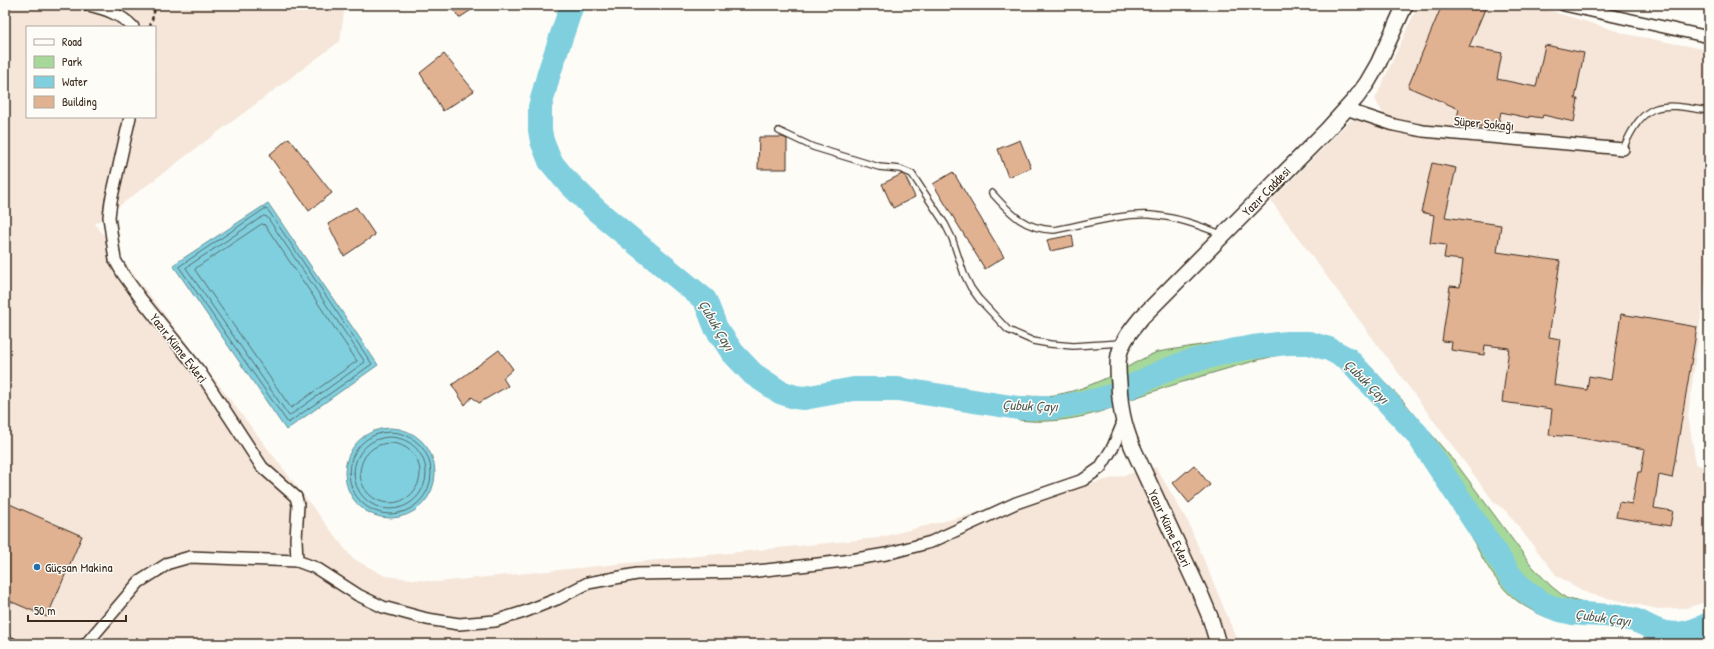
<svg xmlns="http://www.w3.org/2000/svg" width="1714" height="649" font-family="'Patrick Hand',sans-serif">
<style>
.built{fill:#f5e6d9;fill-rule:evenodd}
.green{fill:#a6d89a;stroke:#70815c}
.water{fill:#80cfde;stroke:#648d91}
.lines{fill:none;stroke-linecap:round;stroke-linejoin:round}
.shore{stroke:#576c6b;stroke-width:1}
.river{stroke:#80cfde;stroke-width:24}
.building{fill:#e1b292;stroke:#3b2a1e}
.lane-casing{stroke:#3b2a1e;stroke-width:8}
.street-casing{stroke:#3b2a1e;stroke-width:14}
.secondary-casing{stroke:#3b2a1e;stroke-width:18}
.path{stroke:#3b2a1e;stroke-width:2.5;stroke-dasharray:4 3;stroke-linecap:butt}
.lane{stroke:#fdfcf7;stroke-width:5.5}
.street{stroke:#fdfcf7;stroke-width:11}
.secondary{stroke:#fdfcf7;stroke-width:15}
.poi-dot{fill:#1f6fb2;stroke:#fdfcf7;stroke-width:1.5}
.labels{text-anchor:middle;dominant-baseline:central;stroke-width:3;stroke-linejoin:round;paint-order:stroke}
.street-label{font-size:13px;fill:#3b2a1e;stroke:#fdfcf7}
.poi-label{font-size:13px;fill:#3b2a1e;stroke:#fdfcf7;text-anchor:start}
.water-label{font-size:14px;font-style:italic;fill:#505c58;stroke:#fdfcf7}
</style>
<rect width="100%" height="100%" fill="#fdfcf7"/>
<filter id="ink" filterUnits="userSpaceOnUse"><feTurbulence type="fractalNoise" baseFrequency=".025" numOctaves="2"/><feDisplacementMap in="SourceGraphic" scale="8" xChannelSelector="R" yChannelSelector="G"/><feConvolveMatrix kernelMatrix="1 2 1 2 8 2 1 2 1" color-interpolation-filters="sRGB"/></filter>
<g filter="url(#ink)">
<path class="built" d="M5 5H345L340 41 95 224 352 558 385 576 437 582 878 538 1156 467 1188 522 1239 644H5ZM27 27H155V117H27Z
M1418 5H1531L1630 35 1709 50V254L1688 416 1696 464 1709 469V599L1706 602 1686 608 1658 609 1589 594 1557 576 1506 511 1494 502 1271 201 1353 118 1398 131 1574 152 1577 142 1433 126 1385 117 1375 99Z"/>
<path class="green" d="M1305 332 1336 341 1363 359 1405 403 1458 466 1532 566 1551 586 1566 598 1597 607 1633 611 1668 626 1683 625 1709 612V633C1705 637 1700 641 1695 643 1688 646 1661 645 1654 641 1644 636 1636 629 1625 625 1608 618 1588 622 1571 622 1554 622 1537 614 1523 605 1490 584 1474 539 1455 506 1429 460 1395 416 1357 379 1349 371 1340 360 1328 355 1306 345 1281 355 1258 360 1218 371 1177 383 1137 397 1129 400 1122 404 1114 407 1085 418 1050 424 1019 420L1027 396C1061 399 1094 385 1124 369 1135 363 1145 357 1157 352L1276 333Z"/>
<path class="water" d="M268 203 378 365 286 430 173 265Z
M345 473a45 45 0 1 1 90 0a45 45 0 1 1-90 0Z"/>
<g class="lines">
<path class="shore" d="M265 209 268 210 372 364 288 423 179 267Z
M264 216 267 217 365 362 289 416 186 268Z
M262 224 265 225 357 361 291 408 195 270 196 268Z
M349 473a41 41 0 1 1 82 0a41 41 0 1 1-82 0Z
M354 473a36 36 0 1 1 72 0a36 36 0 1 1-72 0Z
M360 473a30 30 0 1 1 60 0a30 30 0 1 1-60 0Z"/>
<path class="river" d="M572 5 549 73 540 107V130L542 141 550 161 563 177 596 210 705 300 716 328 733 353 753 374 780 392 795 397 804 398 854 389H898L1018 408H1052L1097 400 1111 396 1159 373 1185 363 1230 351 1253 347 1287 343H1309L1329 349 1348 359 1417 434 1510 575C1528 597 1553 613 1583 614 1597 615 1611 615 1625 618 1640 620 1644 625 1656 630 1675 638 1692 632 1709 624"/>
</g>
<path class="building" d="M451 5H479L459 18Z
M1442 5H1475L1485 9 1469 47 1502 53 1497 79 1536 87 1545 45 1584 53 1575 99H1578L1574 122 1543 115 1542 118 1529 116V118L1501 112 1497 130 1456 121 1459 109 1408 87Z
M444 54 474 91 443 111 420 73Z
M759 137H782L787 139V169H758Z
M289 138 332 193 309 211 269 155Z
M1020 140 1031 168 1008 177 998 149Z
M1432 163 1456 168 1445 217 1501 225 1497 252 1560 261 1549 337 1560 339 1554 385 1587 390 1589 376 1611 380 1621 314 1697 327 1672 478 1659 475 1654 508 1673 511 1670 526 1616 517 1619 502 1632 504 1638 472H1641L1645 449 1575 437 1549 435 1552 409 1502 402 1509 348 1485 345 1484 355 1451 350 1452 342 1442 341 1450 286 1460 287 1463 260 1444 258 1446 245 1430 243 1434 215 1421 212Z
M953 172 1004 257 985 269 933 184Z
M902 174 905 176 915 197 893 208 882 184Z
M356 207 375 235 344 256 328 224Z
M1072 235 1074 246 1050 251 1047 240Z
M499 350 513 369 503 378 508 386 479 403 472 397 465 405 452 385Z
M1194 465 1210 485 1189 503 1173 483Z
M5 502 82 536 47 617 5 599Z"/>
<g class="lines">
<g class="lane-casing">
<path id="lane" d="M779 131 813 147 879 167 900 169 912 174 945 224 952 238 964 274 971 288 979 299 1008 330 1033 341 1050 344 1073 346 1121 343
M1623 149C1645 99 1660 103 1709 111
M992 193C1011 214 1024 229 1054 230 1083 225 1122 213 1151 215 1176 217 1198 225 1221 234"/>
</g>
<g class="street-casing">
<path id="street" d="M88 5C106 9 120 14 133 27
M1564 5 1709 37
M1346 109 1394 125 1423 131 1623 149
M130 117 111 201 109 217 115 260 123 274 141 299 200 372 262 467 296 497 298 505 296 539 297 561
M5 641 12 644
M86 644 139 582 169 563 190 557 297 561 316 568 358 595 383 607 427 619 459 624 495 621 524 612 557 599 588 583 637 574 748 572 844 561 886 554 931 542 1016 503 1083 480 1100 468 1113 447 1123 423"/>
</g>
<g class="secondary-casing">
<path id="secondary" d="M1218 644 1210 617 1200 593 1132 446C1123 423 1120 408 1119 383 1118 374 1117 365 1119 355 1122 341 1132 329 1141 318L1327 130 1356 98 1367 83 1378 64 1405 5"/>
</g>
<path class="path" d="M150 27 156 5"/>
<use href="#lane" class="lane"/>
<use href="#street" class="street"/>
<use href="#secondary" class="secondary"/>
</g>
</g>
<circle class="poi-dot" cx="37" cy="567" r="4"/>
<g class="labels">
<g class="street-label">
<text transform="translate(1484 123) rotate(5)">Süper Sokağı</text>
<text transform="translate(1266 191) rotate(-46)">Yazır Caddesi</text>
<text transform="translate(179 348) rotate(52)">Yazır Küme Evleri</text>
<text transform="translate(1170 528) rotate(65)">Yazır Küme Evleri</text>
</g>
<g class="poi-label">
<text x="45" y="567">Güçsan Makina</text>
</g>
<g class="water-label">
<text transform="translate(717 325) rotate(60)">Çubuk Çayı</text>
<text transform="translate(1367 381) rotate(45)">Çubuk Çayı</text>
<text transform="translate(1030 405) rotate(2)">Çubuk Çayı</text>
<text transform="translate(1603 617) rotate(8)">Çubuk Çayı</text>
</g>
</g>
<rect width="1714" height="649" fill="none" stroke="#fdfcf7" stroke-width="20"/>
<rect x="10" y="10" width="1694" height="629" fill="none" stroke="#3b2a1e" stroke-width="1.5" filter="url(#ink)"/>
<rect x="26" y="26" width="130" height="92" fill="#fdfcf7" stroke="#afa8a0"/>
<rect x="34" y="39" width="20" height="6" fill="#fdfcf7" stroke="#afa8a0"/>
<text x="62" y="46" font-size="12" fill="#3b2a1e">Road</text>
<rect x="34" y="56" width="20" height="12" fill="#a6d89a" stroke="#afa8a0"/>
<text x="62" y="66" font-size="12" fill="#3b2a1e">Park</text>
<rect x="34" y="76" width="20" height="12" fill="#80cfde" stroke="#afa8a0"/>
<text x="62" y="86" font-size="12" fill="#3b2a1e">Water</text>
<rect x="34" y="96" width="20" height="12" fill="#e1b292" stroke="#afa8a0"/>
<text x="62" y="106" font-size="12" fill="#3b2a1e">Building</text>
<path d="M28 615v6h98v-6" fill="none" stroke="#3b2a1e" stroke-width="2"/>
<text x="34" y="615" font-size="12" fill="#3b2a1e" stroke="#fdfcf7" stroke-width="3" paint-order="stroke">50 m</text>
</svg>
